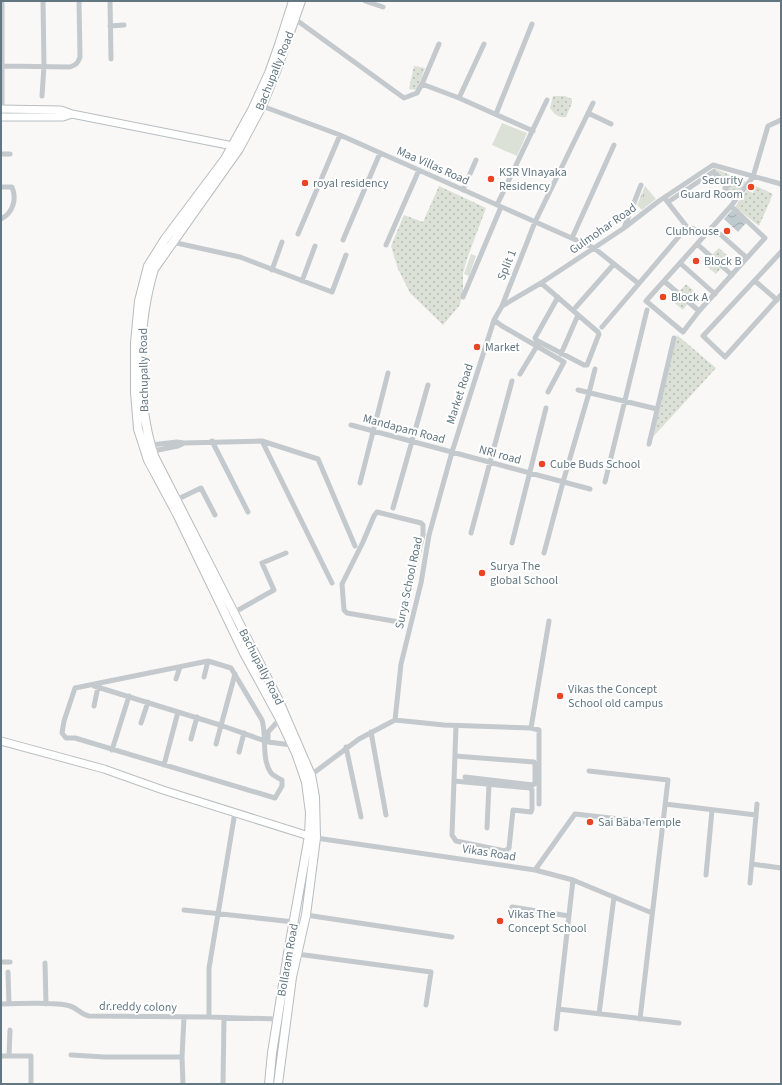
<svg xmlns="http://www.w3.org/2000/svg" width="782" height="1085" font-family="'Source Sans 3',sans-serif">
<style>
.grass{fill:url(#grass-tufts)}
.park{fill:url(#park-dots)}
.pitch{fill:#dbe1d7}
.water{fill:url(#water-waves)}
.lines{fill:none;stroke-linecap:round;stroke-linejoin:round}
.secondary-casing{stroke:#b8bec2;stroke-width:9}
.primary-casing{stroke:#b7bcc0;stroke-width:10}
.street{stroke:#c3c9cc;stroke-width:5}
.secondary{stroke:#fff;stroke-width:7}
.primary{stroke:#fff;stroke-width:8}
.poi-dot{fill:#ea4425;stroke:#fff;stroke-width:1.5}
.labels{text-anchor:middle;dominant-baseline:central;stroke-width:4;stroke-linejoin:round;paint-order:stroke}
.street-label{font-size:12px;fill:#627782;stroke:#fff}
.poi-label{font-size:12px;fill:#627782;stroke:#fff;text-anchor:start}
</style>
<defs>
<pattern id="grass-tufts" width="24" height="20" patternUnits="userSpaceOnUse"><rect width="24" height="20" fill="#dbe1d7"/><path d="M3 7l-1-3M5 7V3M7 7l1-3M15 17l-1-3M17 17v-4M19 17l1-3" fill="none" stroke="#b5bbb4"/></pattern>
<pattern id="park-dots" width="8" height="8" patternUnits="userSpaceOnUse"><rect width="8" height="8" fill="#dbe1d7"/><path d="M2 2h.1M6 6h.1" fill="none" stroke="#b5bbb4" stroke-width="1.8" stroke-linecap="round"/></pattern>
<pattern id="water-waves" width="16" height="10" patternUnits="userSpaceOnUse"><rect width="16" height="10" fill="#becace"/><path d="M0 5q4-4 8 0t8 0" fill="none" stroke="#9ea9ad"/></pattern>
</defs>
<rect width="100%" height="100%" fill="#f9f8f6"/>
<path class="grass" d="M645 186 656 199 642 210 637 205Z"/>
<path class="park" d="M414 66 425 68 417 90 409 89Z
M553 96H565L572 99V103L566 117C559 118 554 114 550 108Z
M714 168 746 182 735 197 726 189 729 186 712 170Z
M439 186 486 208 467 259 463 273V291L460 305 443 325 410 293 398 269 391 246 404 215 423 222Z
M756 186 773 194 759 226 735 207 747 190 753 193Z
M719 248 730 258 723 266 711 256Z
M711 257 722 267 716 274 704 264Z
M686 284 697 294 689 301 679 292Z
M677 293 688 303 683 310 671 300Z
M677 335 716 368 653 437Z"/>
<path class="pitch" d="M502 123 527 133 517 156 492 145Z
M471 254 476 256 469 276 464 274Z"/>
<path class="water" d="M732 210 746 223 738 232 724 219Z"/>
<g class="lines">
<g class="secondary-casing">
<path id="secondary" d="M1 109 61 110 72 114 233 146
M1 117H63L72 114
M1 741 104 769 163 790 309 836"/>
</g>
<g class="primary-casing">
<path id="primary" d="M269 1084 272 1053 288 953 309 836 310 813 306 782 296 753 280 719 244 653 177 514 148 460 138 429 135 392V343L139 301 148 266 165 239 225 159 252 110 269 73 279 45 293 1
M278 1084 292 977 306 915 316 838 315 797 311 775 278 699 154 456C136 400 137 325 154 269L239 149 262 106 277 69 301 1"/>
</g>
<path class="street" d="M2 1V117
M110 1 111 59
M365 1 383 7
M295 19 404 98 417 93 422 84 439 44
M110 26 124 25
M2 66 70 67C76 65 78 63 80 57L79 1
M422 84 459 98 533 131
M42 96 44 66 43 1
M459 98 484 44
M262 106 340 135 594 248 638 283
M588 113 611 124
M496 114 532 24
M1 154H10
M1 187H12C17 199 13 213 1 219
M463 190 476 160
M666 200 687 227 706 233
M668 202 713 172 728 185 725 188 736 199
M497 205 547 100
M731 206 765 238 699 311 683 332 646 301 731 206 753 177 768 126 781 120
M712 227 747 258
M624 228 641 185
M298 234 340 135
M572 238 614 145
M343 240 380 153
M172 242 240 257 332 292 346 255
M697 244 732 275
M386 245 419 170
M781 252 703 336 725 357 781 295
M680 263 715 294
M272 270 282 242
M302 281 315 246
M664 281 699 311
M755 281 777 300
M541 283C560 299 579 316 598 332L599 334 587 365H584L536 340 535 338 558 297
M463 297 501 207
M502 306 541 283 594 248 624 228 659 201 713 165 781 184
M576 307 614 264
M494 320 502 326 564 362 548 392
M602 327 687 227
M561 354 578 315
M520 374 537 346
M578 390 657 409
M351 425 590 489
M212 441 248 512
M262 441 332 583
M184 443 262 441 318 459 355 546
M649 444 674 338
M151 445 177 442 184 443 178 446 153 451
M605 482 647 310
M360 483 388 373
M176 500 201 488 215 515
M393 508 428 385
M377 512 421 523 423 525V535L402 620 399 622 347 613 344 610 342 584 363 542 374 516Z
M471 533 512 381
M512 543 546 408
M544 553 563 482 589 393 595 369
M233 613 274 590 262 563 286 553
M208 661 231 668 262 720C267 736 261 759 271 773 274 776 278 778 282 780V786L275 798 75 738H66L62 733 64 721 75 688Z
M204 677 208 661
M176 679 180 667
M94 686 220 725 268 742
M94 706 98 687
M280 719 268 732V742L292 745
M395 720 401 664 421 583 429 535 452 452 494 320 502 306 535 222 593 103
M395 720 444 725 531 728 539 730V804
M141 723 148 702
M531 728 549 621
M371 732 386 815
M191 739 197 717
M216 744 235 674
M346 747 361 817
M112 750 129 696
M239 752 244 733
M455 756 534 762 535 765V783L533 785 465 777
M164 765 178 712
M589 771 668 780 640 1019
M311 775 359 739 395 720
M454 781 530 788 532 790V809L531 812 513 810 509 848 505 851 456 841 452 835 456 726
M665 804 756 815
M487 828 489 784
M316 838 535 870 573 880 652 913
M752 864 781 868
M535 870 575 814 663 824
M706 875 712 810
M750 883 757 804
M184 910 294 922
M511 911 512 907 569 916
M306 915 452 937
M297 954 431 972 426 1005
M1 962H10
M45 963 46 1004
M8 972 9 1004
M1 1004C19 1004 54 1001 70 1006 78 1008 79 1014 89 1016L209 1017 277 1019
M558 1009 679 1023
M599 1014 614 897
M209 1017V968L235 812
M556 1029 573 880
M71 1055 105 1057H182
M1 1056H31V1084
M9 1056 10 1030
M183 1084 182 1057 184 1017
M223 1084 224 1018"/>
<use href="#secondary" class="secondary"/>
<use href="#primary" class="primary"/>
</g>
<g class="poi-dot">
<circle cx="491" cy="179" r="4"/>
<circle cx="305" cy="183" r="4"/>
<circle cx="751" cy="187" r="4"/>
<circle cx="727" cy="231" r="4"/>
<circle cx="696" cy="261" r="4"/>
<circle cx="663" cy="297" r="4"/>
<circle cx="477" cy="347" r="4"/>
<circle cx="542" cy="464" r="4"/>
<circle cx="482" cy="573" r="4"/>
<circle cx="560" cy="696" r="4"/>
<circle cx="590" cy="822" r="4"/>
<circle cx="500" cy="921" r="4"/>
</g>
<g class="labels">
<g class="street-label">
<text transform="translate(275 71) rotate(-68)">Bachupally Road</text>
<text transform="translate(433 166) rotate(24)">Maa Villas Road</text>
<text transform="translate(603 229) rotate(-35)">Gulmohar Road</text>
<text transform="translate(507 265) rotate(-68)">Split 1</text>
<text transform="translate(144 370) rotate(-91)">Bachupally Road</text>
<text transform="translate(460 394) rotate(-72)">Market Road</text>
<text transform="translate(404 429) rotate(15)">Mandapam Road</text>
<text transform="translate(500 455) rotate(15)">NRI road</text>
<text transform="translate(409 583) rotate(-78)">Surya School Road</text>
<text transform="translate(261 667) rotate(63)">Bachupally Road</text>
<text transform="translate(489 853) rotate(9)">Vikas Road</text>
<text transform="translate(288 960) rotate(-80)">Bollaram Road</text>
<text transform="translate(138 1007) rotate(1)">dr.reddy colony</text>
</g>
<g class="poi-label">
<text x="499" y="172">KSR VInayaka<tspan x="499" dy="14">Residency</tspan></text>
<text x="743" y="180" text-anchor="end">Security<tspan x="743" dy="14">Guard Room</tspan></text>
<text x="313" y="183">royal residency</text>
<text x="719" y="231" text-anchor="end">Clubhouse</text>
<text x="704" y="261">Block B</text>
<text x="671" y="297">Block A</text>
<text x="485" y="347">Market</text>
<text x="550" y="464">Cube Buds School</text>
<text x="490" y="566">Surya The<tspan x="490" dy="14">global School</tspan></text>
<text x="568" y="689">Vikas the Concept<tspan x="568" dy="14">School old campus</tspan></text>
<text x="598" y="822">Sai Baba Temple</text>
<text x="508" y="914">Vikas The<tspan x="508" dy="14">Concept School</tspan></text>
</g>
</g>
<rect width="782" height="1085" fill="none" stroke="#627782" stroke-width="4"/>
</svg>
